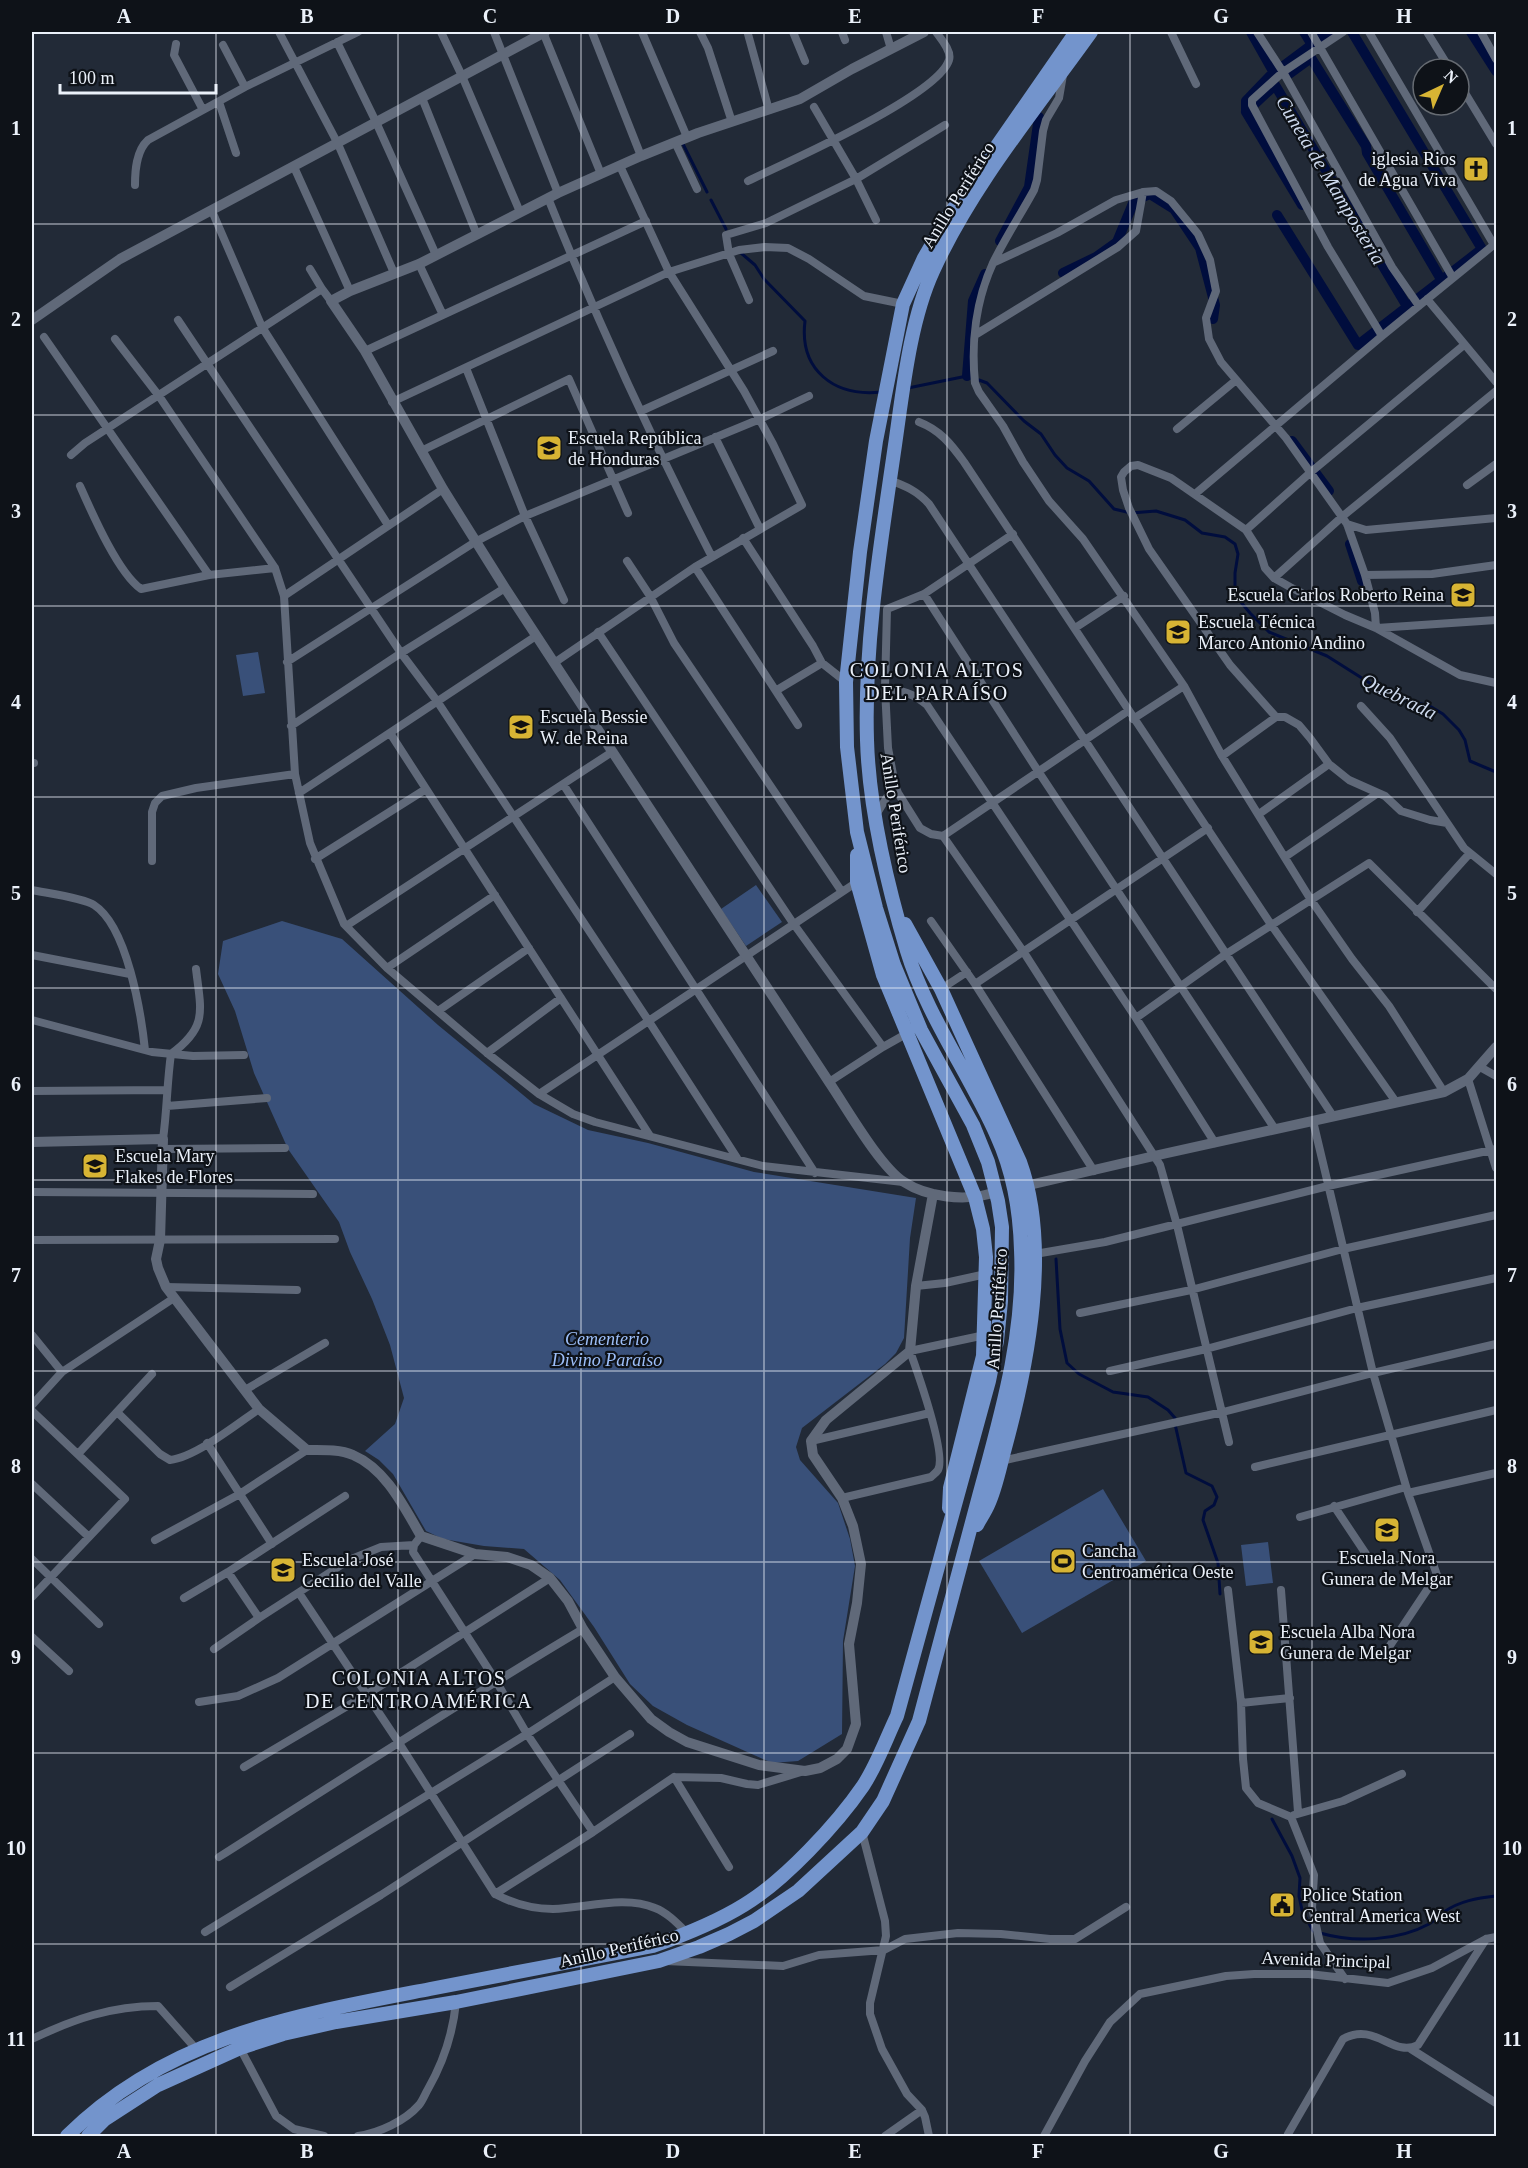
<svg xmlns="http://www.w3.org/2000/svg" width="1528" height="2168" font-family="Georgia,serif">
<style>
.green{fill:#395079}
.lines{fill:none;stroke-linecap:round;stroke-linejoin:round}
.stream{stroke:#000d3d;stroke-width:3}
.canal{stroke:#000d3d;stroke-width:10}
.minor{stroke:#606979;stroke-width:8}
.tertiary{stroke:#606979;stroke-width:10}
.trunk{stroke:#7394cc;stroke-width:14}
.grid{fill:none;stroke:#ebf1fa;stroke-width:1.5;stroke-opacity:0.55}
.labels{text-anchor:middle;dominant-baseline:central;stroke-width:4.5;stroke-linejoin:round;paint-order:stroke}
.poi-label{font-size:18px;fill:#ebf1fa;stroke:#0e1218;text-anchor:start}
.street-label{font-size:18px;fill:#ebf1fa;stroke:#0e1218}
.park-label{font-size:18px;font-style:italic;fill:#9dbff9;stroke:#0e1218}
.water-label{font-size:20px;font-style:italic;fill:#cedaee;stroke:#0e1218}
.neighbourhood-label{font-size:20px;letter-spacing:1.5px;fill:#ebf1fa;stroke:#0e1218}
.neatline{fill:none;stroke:#ebf1fa;stroke-width:2}
.grid-label{font-size:20px;text-anchor:middle;font-weight:bold;fill:#ebf1fa}
</style>
<rect width="100%" height="100%" fill="#222a37"/>
<path class="green" d="M258 652 265 693 243 696 236 655Z
M756 885 782 922 746 946 721 909Z
M282 921 342 939 438 1025 534 1104 588 1130 648 1143 754 1172 916 1198 910 1238 904 1338 896 1353 885 1364 802 1428 796 1447 800 1460 838 1503 850 1539 855 1566 843 1641 842 1734 798 1761 772 1763 687 1725 653 1706 630 1684 594 1627 560 1580 524 1549 484 1546 443 1539 426 1531 393 1474 379 1460 365 1451 395 1424 404 1398 390 1345 372 1299 350 1252 339 1222 288 1149 254 1073 235 1011 218 974 223 941Z
M1103 1489 1146 1561 1022 1633 979 1561Z
M1268 1542 1273 1583 1246 1586 1241 1545Z"/>
<g class="lines">
<path class="stream" d="M683 144 707 192
M711 200 726 229
M741 253 755 265 764 279 805 321C799 370 834 397 881 392
M979 380 987 383 1024 421 1041 434 1055 455 1067 468 1089 481 1114 509 1131 513 1156 511 1185 520 1202 533 1225 537 1235 544 1238 554 1235 573V595L1250 613 1269 632 1327 656 1384 692 1409 702 1428 705 1443 714 1459 730 1465 740 1470 761 1496 772
M908 388 967 376 971 378
M1056 1259 1060 1329 1067 1363 1079 1374 1113 1392 1148 1397 1168 1410 1175 1418
M1175 1424 1186 1473 1212 1486 1217 1497 1214 1505 1205 1511 1203 1520 1218 1563 1220 1594
M1272 1819 1292 1856 1300 1878 1299 1896 1302 1910 1313 1931
M1320 1933C1354 1943 1398 1941 1429 1924 1434 1921 1438 1916 1444 1912 1459 1901 1478 1898 1496 1896"/>
<path class="canal" d="M1251 32 1273 71
M1304 32 1312 45
M1471 32 1496 71
M1289 74 1311 58 1366 146 1367 153 1442 281
M1246 112V101L1270 76 1329 32
M1302 205 1246 112 1275 85 1408 308
M1277 215 1358 345 1482 249 1352 32
M1000 241 1029 187 1039 117
M1063 273 1096 257 1117 242 1134 201 1150 194 1174 209 1200 248 1215 305 1213 319
M967 376 973 301 985 274
M1292 441 1329 491
M1350 544 1362 581"/>
<path class="minor" d="M279 32 338 144 394 273
M441 32 462 76 520 212
M494 32 558 193
M543 32 601 174
M592 32 641 156
M642 32 687 137
M700 32 708 48 732 122
M793 32 805 61
M842 32 845 40
M886 32 891 49
M1171 32 1196 84
M1257 32 1283 72 1392 267 1419 306
M1311 32 1453 278
M1343 32 1283 72 1252 100V105L1328 247 1382 336
M1369 32 1494 245
M1427 32 1450 69
M1481 32 1496 59
M748 34 769 110
M337 42 376 122 436 255
M176 44 174 55 203 110
M223 45 245 87
M1063 75 1059 98 1046 120 1043 131 1037 180 1034 190C1021 214 1005 238 993 263 976 300 971 343 975 383L979 392 1003 426 1023 462 1049 501 1083 539 1184 686 1222 756 1311 900 1352 959 1389 1006 1444 1092
M1459 83 1496 144
M422 98 477 235
M219 102 236 153
M814 107 856 179 876 220
M675 142 697 189
M294 167 350 291
M748 181C785 163 938 96 949 60 952 51 941 39 936 32
M135 185C135 171 136 151 148 140L245 87 358 32
M548 198C597 320 652 440 712 557
M212 211 262 327 388 525
M993 263 1057 233 1116 200 1143 192
M419 264 443 315
M310 269 322 289
M1427 299 1496 382
M749 300 729 254 726 235 766 223 856 179 945 125
M178 320 401 653 437 701 648 1020 737 1158
M975 335 1118 247 1136 231 1143 192 1156 191 1171 201 1198 234 1210 260 1216 291 1206 318 1209 339 1221 362 1286 438 1347 524 1365 575 1375 613 1376 628
M44 337 209 575
M115 339 159 396 275 568 284 596 295 774 310 843 344 924 387 968 487 1053 539 1094 573 1114 595 1122 763 1166 903 1182
M365 351 646 221
M466 368 525 516 564 600
M392 402 669 272 739 250 765 247 788 248 809 259 864 296 903 304
M641 411 773 351
M919 422C940 430 951 444 964 462L1272 926 1396 1102
M1177 429 1235 381
M715 437 760 529
M421 451 569 379 628 513
M71 455 85 443 322 289 331 301
M889 480C906 486 917 491 929 504L1333 1116
M1467 485 1496 464
M80 486C92 513 118 573 141 589L209 575 275 568
M1195 494 1382 336 1496 243
M1347 524 1366 530 1496 518
M1246 530 1311 472 1464 345
M1013 534 924 594 887 609 885 688 888 748 895 785 898 793 920 828 931 834 943 836 1023 951 1160 1165 1177 1225 1229 1442
M743 538 813 646 822 663 846 682
M627 561 650 596 674 643 842 892
M695 567 798 725
M1365 575 1432 574 1496 565
M1274 578 1343 516 1496 391
M924 594 1038 771 1275 1129
M284 596 443 489
M1075 628 1124 596
M1377 628 1496 620
M598 632 793 923 883 1047 906 1034
M287 662 475 542 525 516 760 419 809 396
M554 663 695 567 802 505 773 444 744 391 669 272 620 166
M885 688C902 691 913 693 927 705L1136 1018 1215 1143
M777 690 822 663
M1361 706 1390 738 1464 848 1496 874
M1276 717H1285L1299 725 1310 738 1329 764 1349 780 1385 796 1401 811 1430 820 1447 823
M1133 719 1184 686
M291 726 401 653 505 588
M390 733 650 1136
M1222 756 1276 717 1230 665 1149 549 1129 508 1123 490 1121 477 1124 472 1131 466 1138 465 1171 478 1246 530 1260 552 1265 568 1274 578 1290 587 1345 615 1376 628 1460 675 1496 683
M32 763H34
M563 784 815 1173
M299 793 536 636
M1259 814 1329 764
M876 815 887 797 898 793
M943 836 1128 711
M1285 857 1378 793
M315 859 426 789
M152 861V812L155 803 162 796 196 788 295 774
M32 890C46 893 84 898 94 905 127 926 141 1012 145 1050
M1417 912 1470 853
M931 921 975 984 1094 1171
M346 926 612 752
M32 955 130 974
M387 968 495 895
M975 984 1208 828
M941 989 967 972
M438 1011 529 948
M1136 1018 1226 954 1369 863 1496 989
M32 1020 152 1052 193 1056 244 1055
M487 1053 561 998
M1480 1067 1496 1076
M1468 1079 1496 1168
M829 1082 883 1047
M32 1091 167 1090
M539 1094 857 882
M167 1106 267 1098
M1313 1121 1373 1373 1408 1493 1496 1473
M163 1139C167 1111 167 1082 171 1054 208 1027 201 1011 196 969
M163 1149 285 1148
M32 1192 313 1194
M32 1240 335 1239
M1035 1254 1105 1242 1328 1186 1496 1149
M916 1286 945 1283 986 1274
M166 1287 297 1290
M1080 1313 1191 1290 1343 1249 1496 1215
M32 1335 62 1372
M1110 1371 1206 1349 1357 1308 1496 1278
M245 1390 325 1343
M32 1405 62 1372 174 1298
M32 1411 125 1499 32 1597
M117 1412 160 1454 170 1460C196 1457 237 1424 259 1409
M811 1441 930 1413
M207 1443 272 1544
M78 1454 152 1374
M1001 1461 1223 1412 1373 1373 1496 1344
M1255 1467 1496 1410
M32 1484 89 1537
M842 1498 931 1477C933 1475 936 1473 938 1470 947 1454 917 1371 910 1351L985 1335
M1334 1506 1366 1554
M1300 1517 1406 1487
M421 1536 414 1545 413 1552 496 1681 527 1734 593 1832
M155 1540 238 1495 307 1450
M32 1559 99 1624
M228 1572 259 1618 349 1560 381 1547 414 1545
M1228 1590 1241 1703 1243 1759 1246 1788 1258 1803 1291 1817 1314 1875 1312 1908 1320 1943 1345 1979
M1281 1590 1298 1812
M299 1593 399 1743 495 1894C512 1903 533 1909 553 1909 586 1908 624 1895 655 1908 668 1913 678 1924 688 1934
M184 1598 228 1572 345 1496
M32 1637 69 1671
M1389 1647 1437 1575 1408 1493
M214 1649 259 1618
M199 1702 238 1696 278 1678 475 1554
M1241 1703 1290 1698
M244 1767 366 1695 550 1578
M674 1777 729 1867
M1294 1815 1343 1801 1402 1774
M862 1832 885 1921 886 1936 870 2003V2014L882 2049 907 2094 922 2110 925 2117 929 2136
M219 1857C340 1780 460 1702 583 1629
M495 1894 593 1832 674 1777 721 1778 747 1784 758 1785 801 1772
M205 1932 527 1734 615 1677
M665 1961 783 1966 819 1955 884 1950 905 1939 958 1933 1001 1934 1050 1939H1075L1126 1907
M230 1987 381 1895 630 1734
M32 2039C74 2019 111 2006 158 2006L197 2050
M240 2048 276 2116 294 2129 324 2136
M1411 2049 1496 2103
M1288 2134 1343 2039C1375 2021 1393 2058 1418 2045L1486 1939
M358 2136C379 2133 405 2121 419 2105 423 2100 425 2094 428 2089 444 2061 453 2033 456 2002
M885 2136 922 2110
M1044 2136 1085 2061 1110 2022 1140 1994 1226 1976 1254 1974H1309L1388 1983 1432 1968 1486 1939 1496 1937"/>
<path class="tertiary" d="M924 32 852 69 800 99 698 133 641 156 558 193 419 264 350 291 331 301 365 351 443 489 505 588 829 1082C846 1107 880 1167 904 1182 927 1197 963 1201 989 1194
M32 320 120 259 545 32
M32 1142 163 1139 160 1240 156 1259 158 1268 166 1287 259 1409 307 1450C321 1450 340 1449 353 1455 386 1469 404 1507 421 1536L475 1554 507 1557 531 1565 550 1578 568 1601 583 1629 615 1677 651 1719 669 1732 687 1742 759 1765 805 1771 820 1768 837 1759 847 1749 856 1724 849 1644 857 1603 861 1564 853 1526 842 1498 813 1455 811 1441 826 1420 910 1351 916 1286 933 1194
M1025 1186 1154 1156 1444 1092 1468 1079 1496 1047"/>
<path class="trunk" d="M857 855V882L883 975 975 1197 983 1229 986 1257 983 1356 950 1488 949 1508
M905 924 941 989 1020 1162C1051 1247 1028 1363 1005 1448 1000 1466 996 1488 988 1505 985 1512 980 1519 977 1525
M67 2136C168 2036 296 2015 430 1989 504 1975 579 1960 653 1946 684 1935 715 1923 744 1905 784 1881 837 1824 863 1786 877 1765 886 1739 897 1716L989 1381 997 1341 1001 1301 1002 1227 998 1201 988 1162 973 1125 921 1030 894 965 876 908 857 832 847 747 846 682 860 552 876 441 903 304 924 258 949 215 1076 32
M88 2136 104 2120 158 2085 240 2048 283 2034 336 2022 456 2002 659 1961 699 1947 729 1934 754 1921 798 1891 862 1832 883 1801 919 1721C939 1646 959 1571 979 1496 1001 1415 1025 1335 1021 1250 1020 1212 1013 1171 997 1136 970 1075 926 1014 907 951 887 884 869 810 867 740 864 642 881 542 895 445 903 390 910 321 933 271 973 184 1036 109 1091 32"/>
</g>
<path class="grid" d="M216 32V2136M398 32V2136M581 32V2136M764 32V2136M947 32V2136M1130 32V2136M1312 32V2136M32 224H1496M32 415H1496M32 606H1496M32 797H1496M32 988H1496M32 1180H1496M32 1371H1496M32 1562H1496M32 1753H1496M32 1944H1496"/>
<defs>
<g id="church-square" transform="scale(1.35)"><rect x="-9" y="-9" width="18" height="18" rx="4" fill="#d7b434" stroke="#0e1218"/><path d="M-1.2-6h2.4v3.5h3.3v2.4h-3.3V6h-2.4V-.1h-3.3v-2.4h3.3Z" fill="#111"/></g>
<g id="school-square" transform="scale(1.35)"><rect x="-9" y="-9" width="18" height="18" rx="4" fill="#d7b434" stroke="#0e1218"/><path d="M0-5L7-2L0 1L-7-2ZM-4 1L0 2.5L4 1V4Q0 6-4 4Z" fill="#111"/></g>
<g id="stadium-square" transform="scale(1.35)"><rect x="-9" y="-9" width="18" height="18" rx="4" fill="#d7b434" stroke="#0e1218"/><path d="M0-5a6.5 5 0 1 0 0 10a6.5 5 0 1 0 0-10ZM-3.5-1.8h7v3.6h-7Z" fill="#111"/></g>
<g id="civic-square" transform="scale(1.35)"><rect x="-9" y="-9" width="18" height="18" rx="4" fill="#d7b434" stroke="#0e1218"/><path d="M-.6-6.5H3V-4.5H.6V-3L4-1V1h2V6H-6V1h2V-1L-.6-3ZM-1.2 2.5V6h2.4V2.5Z" fill="#111"/></g>
</defs>
<g fill-rule="evenodd">
<use href="#church-square" x="1476" y="169"/>
<use href="#school-square" x="549" y="448"/>
<use href="#school-square" x="1463" y="595"/>
<use href="#school-square" x="1178" y="632"/>
<use href="#school-square" x="521" y="727"/>
<use href="#school-square" x="95" y="1166"/>
<use href="#school-square" x="1387" y="1530"/>
<use href="#stadium-square" x="1063" y="1561"/>
<use href="#school-square" x="283" y="1570"/>
<use href="#school-square" x="1261" y="1642"/>
<use href="#civic-square" x="1282" y="1905"/>
</g>
<g class="labels">
<g class="poi-label">
<text x="1456" y="159" text-anchor="end">iglesia Rios<tspan x="1456" dy="21">de Agua Viva</tspan></text>
<text x="568" y="438">Escuela República<tspan x="568" dy="21">de Honduras</tspan></text>
<text x="1444" y="595" text-anchor="end">Escuela Carlos Roberto Reina</text>
<text x="1198" y="622">Escuela Técnica<tspan x="1198" dy="21">Marco Antonio Andino</tspan></text>
<text x="540" y="717">Escuela Bessie<tspan x="540" dy="21">W. de Reina</tspan></text>
<text x="115" y="1156">Escuela Mary<tspan x="115" dy="21">Flakes de Flores</tspan></text>
<text x="1082" y="1551">Cancha<tspan x="1082" dy="21">Centroamérica Oeste</tspan></text>
<text x="1387" y="1558" text-anchor="middle">Escuela Nora<tspan x="1387" dy="21">Gunera de Melgar</tspan></text>
<text x="302" y="1560">Escuela José<tspan x="302" dy="21">Cecilio del Valle</tspan></text>
<text x="1280" y="1632">Escuela Alba Nora<tspan x="1280" dy="21">Gunera de Melgar</tspan></text>
<text x="1302" y="1895">Police Station<tspan x="1302" dy="21">Central America West</tspan></text>
</g>
<g class="street-label">
<text transform="translate(958 195) rotate(-58)">Anillo Periférico</text>
<text transform="translate(896 813) rotate(81)">Anillo Periférico</text>
<text transform="translate(997 1309) rotate(-86)">Anillo Periférico</text>
<text transform="translate(619 1948) rotate(-13)">Anillo Periférico</text>
<text transform="translate(1326 1960) rotate(2)">Avenida Principal</text>
</g>
<g class="park-label">
<text x="607" y="1339">Cementerio<tspan x="607" dy="21">Divino Paraíso</tspan></text>
</g>
<g class="water-label">
<text transform="translate(1331 180) rotate(59)">Cuneta de Mamposteria</text>
<text transform="translate(1399 696) rotate(26)">Quebrada</text>
</g>
<g class="neighbourhood-label">
<text x="937" y="670">COLONIA ALTOS<tspan x="937" dy="23">DEL PARAÍSO</tspan></text>
<text x="419" y="1678">COLONIA ALTOS<tspan x="419" dy="23">DE CENTROAMÉRICA</tspan></text>
</g>
</g>
<rect width="1528" height="2168" fill="none" stroke="#0e1218" stroke-width="66"/>
<g transform="translate(1441 87) rotate(44)"><circle r="28" fill="#0e1218" stroke="#666b72" stroke-width="1.5"/>
<path d="M0-4.5L10 22L0 15L-10 22Z" fill="#d7b434"/>
<text y="-9" font-size="16" font-weight="bold" text-anchor="middle" fill="#ebf1fa">N</text>
</g>
<path d="M60 84v9h156v-9" fill="none" stroke="#ebf1fa" stroke-width="3"/>
<text x="69" y="84" font-size="18" fill="#ebf1fa" stroke="#0e1218" stroke-width="4.5" paint-order="stroke">100 m</text>
<rect x="33" y="33" width="1462" height="2102" class="neatline"/>
<g class="grid-label">
<text x="124" y="23">A</text>
<text x="307" y="23">B</text>
<text x="490" y="23">C</text>
<text x="673" y="23">D</text>
<text x="855" y="23">E</text>
<text x="1038" y="23">F</text>
<text x="1221" y="23">G</text>
<text x="1404" y="23">H</text>
<text x="16" y="135">1</text>
<text x="1512" y="135">1</text>
<text x="16" y="326">2</text>
<text x="1512" y="326">2</text>
<text x="16" y="518">3</text>
<text x="1512" y="518">3</text>
<text x="16" y="709">4</text>
<text x="1512" y="709">4</text>
<text x="16" y="900">5</text>
<text x="1512" y="900">5</text>
<text x="16" y="1091">6</text>
<text x="1512" y="1091">6</text>
<text x="16" y="1282">7</text>
<text x="1512" y="1282">7</text>
<text x="16" y="1473">8</text>
<text x="1512" y="1473">8</text>
<text x="16" y="1664">9</text>
<text x="1512" y="1664">9</text>
<text x="16" y="1855">10</text>
<text x="1512" y="1855">10</text>
<text x="16" y="2046">11</text>
<text x="1512" y="2046">11</text>
<text x="124" y="2158">A</text>
<text x="307" y="2158">B</text>
<text x="490" y="2158">C</text>
<text x="673" y="2158">D</text>
<text x="855" y="2158">E</text>
<text x="1038" y="2158">F</text>
<text x="1221" y="2158">G</text>
<text x="1404" y="2158">H</text>
</g>
</svg>
